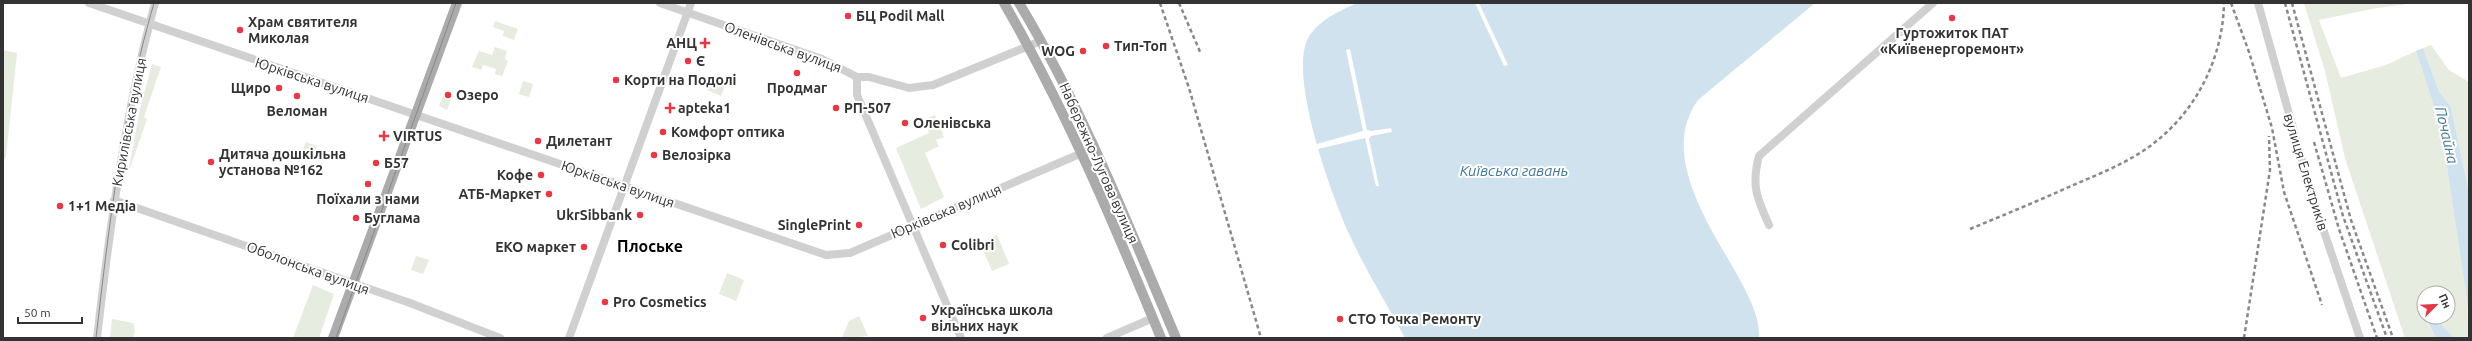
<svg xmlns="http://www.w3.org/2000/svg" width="2472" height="341" font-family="Ubuntu,sans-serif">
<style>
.green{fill:#e6ecdf}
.water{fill:#cfe2ee}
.pier{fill:#fff}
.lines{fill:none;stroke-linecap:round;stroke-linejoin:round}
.minor{stroke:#d0d0d0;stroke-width:8}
.major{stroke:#ababab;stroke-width:10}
.tram{stroke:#888;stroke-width:1}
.rail{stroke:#888;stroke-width:2.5;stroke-dasharray:4 3;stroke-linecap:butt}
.poi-dot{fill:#e63946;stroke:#fff;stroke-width:1.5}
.labels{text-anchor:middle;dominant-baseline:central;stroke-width:4;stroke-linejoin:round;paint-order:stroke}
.poi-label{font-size:14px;font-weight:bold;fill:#333;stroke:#fff;text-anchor:start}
.street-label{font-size:14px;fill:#333;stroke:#fff}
.water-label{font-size:15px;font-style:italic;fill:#3f7597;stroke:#fff}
.quarter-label{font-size:16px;font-weight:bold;fill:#000;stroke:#fff}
</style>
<rect width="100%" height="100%" fill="#fff"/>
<path class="green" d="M2304 3H2416L2377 8 2319 20 2341 78 2386 65 2416 51 2441 128 2467 300 2469 338H2454L2435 317H2448V293H2424V317L2436 338H2405L2345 158 2325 71Z
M495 21 518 29 514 40 503 36 504 31 493 27Z
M2431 45 2449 70 2469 82V193L2451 107 2439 91 2423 48Z
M495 47 507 51 505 59 508 61 502 76 495 74 496 69 483 65 481 70 472 67 479 51 492 55Z
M3 50 17 53 6 156 3 164Z
M152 64 161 67 144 117 147 119 128 174 140 109Z
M712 75 727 81 721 96 707 90Z
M523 81 533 84 529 97 519 94Z
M444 93 452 96 447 110 439 106Z
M935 115 944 137 936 140 939 146 925 153 944 197 921 209 896 148 929 133 924 119Z
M306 142 317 146 311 161 300 157Z
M997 235 1009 264 992 271 980 243Z
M416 256 429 260 423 274 411 270Z
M727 273 744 280 736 301 719 294Z
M313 285 334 294 319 338H293Z
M859 316 868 336 842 338 849 321Z
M112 319 133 323 135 331 133 338H110Z"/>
<path class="water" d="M1357 3H1815L1698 100C1658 155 1712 229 1739 278 1749 297 1760 317 1759 338H1405C1387 304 1366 271 1350 236 1333 199 1285 70 1310 35 1321 19 1339 11 1357 3Z
M2423 48 2439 91 2451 107 2469 193V327L2467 300 2441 128 2416 51Z
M2425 317H2435L2454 338H2436Z"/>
<path class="pier" d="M1475 3H1479L1508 65 1504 66Z
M1350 49 1367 130 1371 131 1391 128 1392 132 1371 136 1369 139 1379 186H1376L1365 138 1318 149 1317 144 1363 131 1346 50Z"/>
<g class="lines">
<path class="minor" d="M89 3 826 255 850 253 1082 153
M660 3 822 59 857 77H869L909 88 933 85 1041 41
M2258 3 2312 196 2360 338
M857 77V95L961 338
M114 200 410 303 500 338
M1769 225C1757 198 1751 186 1759 156L1933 3
M97 338C110 225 125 113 155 3
M569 338 691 3
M1107 338 1153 318"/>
<path class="major" d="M1004 3C1066 110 1114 224 1161 338
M1019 3C1083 109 1128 225 1176 338
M333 338 457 3"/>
<path class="tram" d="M96 338C109 226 122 112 154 3
M336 338 456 3"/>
<path class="rail" d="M1160 3 1189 88 1261 338
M1179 3 1201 54
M2231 3 2249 52 2272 128 2284 192 2322 305
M2285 3 2343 216 2387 338
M2292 3 2351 220 2393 338
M2314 142 2339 229 2377 338
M1970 229C2004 215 2038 201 2071 186 2099 174 2130 162 2154 143 2197 110 2223 57 2224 3
M2244 338 2270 170 2269 136"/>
</g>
<g class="poi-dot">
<circle cx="848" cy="16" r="4"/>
<circle cx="1952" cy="18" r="4"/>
<circle cx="240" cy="30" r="4"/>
<path d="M703 37h4v4h4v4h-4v4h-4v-4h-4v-4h4z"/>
<circle cx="1106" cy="46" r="4"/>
<circle cx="1083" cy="51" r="4"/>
<circle cx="688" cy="61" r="4"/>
<circle cx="797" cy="73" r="4"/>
<circle cx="616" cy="80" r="4"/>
<circle cx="279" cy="88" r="4"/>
<circle cx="448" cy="95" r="4"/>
<circle cx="297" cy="96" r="4"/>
<path d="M668 102h4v4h4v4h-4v4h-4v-4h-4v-4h4z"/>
<circle cx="836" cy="108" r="4"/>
<circle cx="905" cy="123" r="4"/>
<circle cx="663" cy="132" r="4"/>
<path d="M382 130h4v4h4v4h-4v4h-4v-4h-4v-4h4z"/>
<circle cx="538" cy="141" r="4"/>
<circle cx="654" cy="155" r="4"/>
<circle cx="211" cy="162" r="4"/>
<circle cx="376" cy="163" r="4"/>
<circle cx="541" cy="175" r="4"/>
<circle cx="368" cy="184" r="4"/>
<circle cx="549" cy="194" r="4"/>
<circle cx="60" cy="206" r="4"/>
<circle cx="640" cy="215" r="4"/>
<circle cx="356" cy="218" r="4"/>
<circle cx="859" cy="225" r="4"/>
<circle cx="943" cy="245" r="4"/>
<circle cx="584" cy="247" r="4"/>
<circle cx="605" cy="302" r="4"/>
<circle cx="923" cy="318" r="4"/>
<circle cx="1340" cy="319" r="4"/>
</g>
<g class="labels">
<g class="poi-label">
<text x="856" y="16">БЦ Podil Mall</text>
<text x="248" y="22">Храм святителя<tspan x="248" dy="16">Миколая</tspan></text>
<text x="1952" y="33" text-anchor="middle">Гуртожиток ПАТ<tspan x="1952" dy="16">«Київенергоремонт»</tspan></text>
<text x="697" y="43" text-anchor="end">АНЦ</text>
<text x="1114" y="46">Тип-Топ</text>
<text x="1075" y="51" text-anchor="end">WOG</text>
<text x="696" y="61">Є</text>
<text x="624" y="80">Корти на Подолі</text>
<text x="271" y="88" text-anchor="end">Щиро</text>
<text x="797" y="88" text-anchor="middle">Продмаг</text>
<text x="456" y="95">Озеро</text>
<text x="678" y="108">apteka1</text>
<text x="844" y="108">РП-507</text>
<text x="297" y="111" text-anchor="middle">Веломан</text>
<text x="913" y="123">Оленівська</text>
<text x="671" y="132">Комфорт оптика</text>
<text x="393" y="136">VIRTUS</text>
<text x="546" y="141">Дилетант</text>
<text x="219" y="154">Дитяча дошкільна<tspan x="219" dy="16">установа №162</tspan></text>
<text x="662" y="155">Велозірка</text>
<text x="384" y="163">Б57</text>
<text x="533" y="175" text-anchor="end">Кофе</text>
<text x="541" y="194" text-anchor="end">АТБ-Маркет</text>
<text x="368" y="199" text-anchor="middle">Поїхали з нами</text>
<text x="68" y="206">1+1 Медіа</text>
<text x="632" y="215" text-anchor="end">UkrSibbank</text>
<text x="364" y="218">Буглама</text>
<text x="851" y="225" text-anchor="end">SinglePrint</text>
<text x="951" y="245">Colibri</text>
<text x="576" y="247" text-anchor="end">ЕКО маркет</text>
<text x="613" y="302">Pro Cosmetics</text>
<text x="931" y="310">Українська школа<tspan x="931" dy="16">вільних наук</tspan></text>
<text x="1348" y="319">СТО Точка Ремонту</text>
</g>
<g class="street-label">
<text transform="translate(783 47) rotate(20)">Оленівська вулиця</text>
<text transform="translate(312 80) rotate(18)">Юрківська вулиця</text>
<text transform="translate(129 122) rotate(-79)">Кирилівська вулиця</text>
<text transform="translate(1099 163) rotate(66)">Набережно-Лугова вулиця</text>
<text transform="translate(2306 172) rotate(73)">вулиця Електриків</text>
<text transform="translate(618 184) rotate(19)">Юрківська вулиця</text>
<text transform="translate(946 211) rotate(-23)">Юрківська вулиця</text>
<text transform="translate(308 268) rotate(20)">Оболонська вулиця</text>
</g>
<g class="water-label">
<text transform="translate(2447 135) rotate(77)">Почайна</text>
<text x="1514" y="170">Київська гавань</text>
</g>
<g class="quarter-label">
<text x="650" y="246">Плоське</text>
</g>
</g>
<rect width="2472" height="341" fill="none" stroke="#333333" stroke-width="8"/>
<g transform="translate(2436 305) rotate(66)"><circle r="19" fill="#ffffff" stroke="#adadad"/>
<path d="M0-3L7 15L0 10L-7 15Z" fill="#e63946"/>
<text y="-6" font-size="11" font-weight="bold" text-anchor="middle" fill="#333333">Пн</text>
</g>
<path d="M18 317v6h64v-6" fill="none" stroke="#333333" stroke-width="2"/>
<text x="24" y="317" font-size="12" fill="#333333" stroke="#ffffff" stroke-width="3" paint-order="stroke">50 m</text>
</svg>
